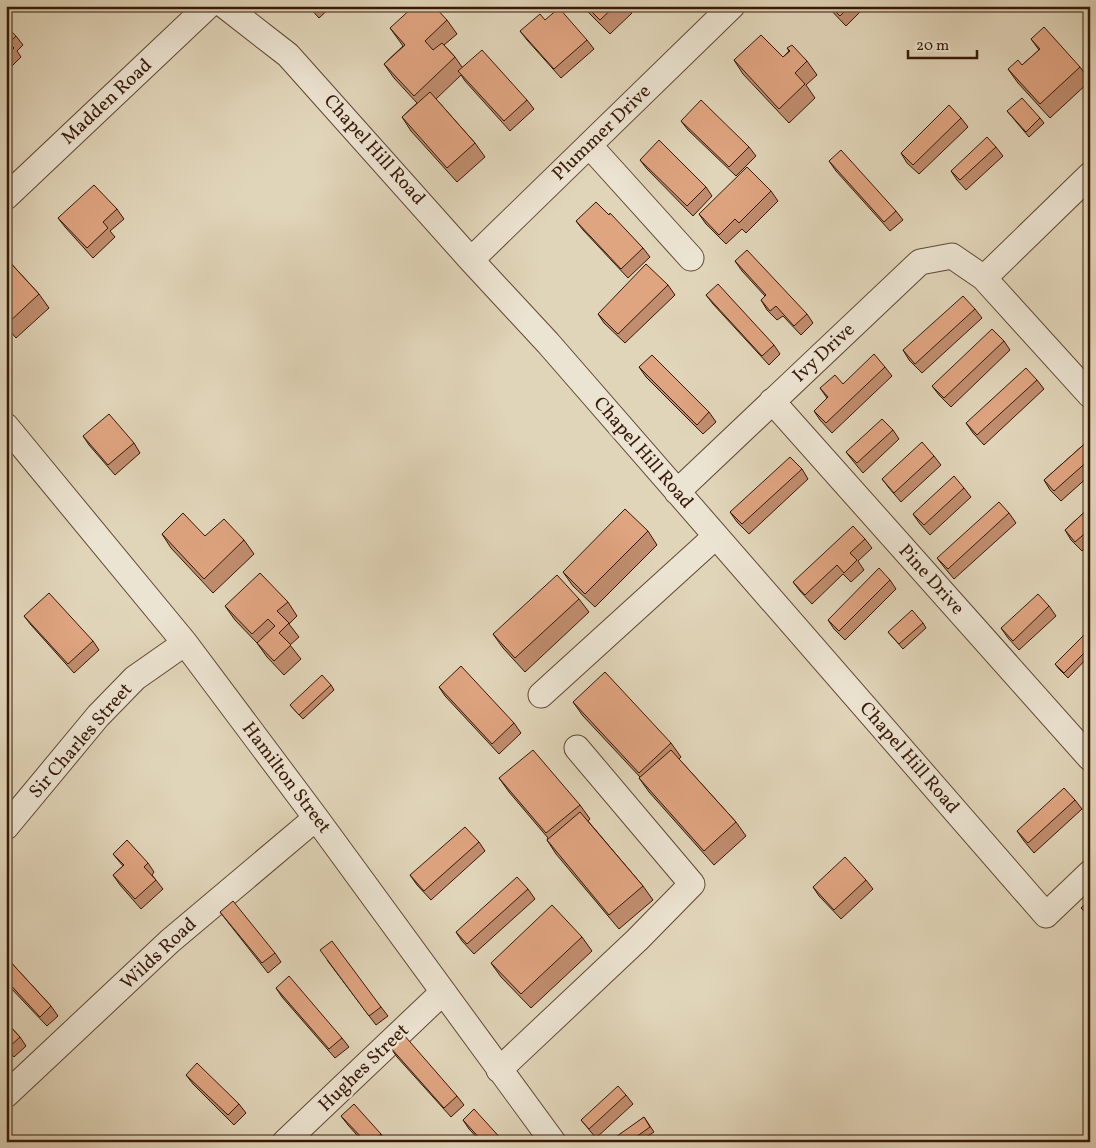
<svg xmlns="http://www.w3.org/2000/svg" width="1096" height="1148" font-family="Vollkorn,serif">
<style>
.lines{fill:none;stroke-linecap:round;stroke-linejoin:round}
.minor-casing{stroke:#624734;stroke-width:27}
.minor{stroke:#ece4d2;stroke-width:25}
.wall{fill:#c08d6e;stroke:#371807}
.building{fill:#dfa480;stroke:#371807}
.labels{text-anchor:middle;dominant-baseline:central;stroke-width:5;stroke-linejoin:round;paint-order:stroke}
.street-label{font-size:19px;fill:#371807;stroke:#ece4d2}
</style>
<rect width="100%" height="100%" fill="#e1d5b9"/>
<filter id="stains"><feTurbulence type="fractalNoise" baseFrequency=".004" numOctaves="4"/><feColorMatrix values="0 0 0 0 .2 0 0 0 0 .09 0 0 0 0 .02 0 0 0 .5 -.17"/></filter>
<radialGradient id="worn" r=".72"><stop offset=".6" stop-color="#630" stop-opacity="0"/><stop offset="1" stop-color="#630" stop-opacity=".3"/></radialGradient>
<g class="lines">
<g class="minor-casing">
<path id="minor" d="M225 6 288 55 471 260 548 343 1046 915 1090 873
M589 145 691 258
M6 197 208 6
M471 260 732 6
M984 278 1090 175
M772 401 1090 758
M6 426 185 643 316 818 553 1142
M677 492 920 262 952 256 984 278 1090 395
M541 695 716 536
M6 827 98 716 135 678 185 643
M499 1070 637 940 692 884 577 748
M6 1095 170 941 316 818
M285 1142 442 993"/>
</g>
<use href="#minor" class="minor"/>
</g>
<path class="wall" d="M308 6H332L319 18Z
M582 6H627L632 13 610 34Z
M827 6H866L846 26Z
M909 6H915L912 9Z
M936 6H945L940 11Z
M447 20 457 34 444 45 455 57 462 67 527 100 534 109 510 131 465 81 461 75 436 99 475 143 485 157 457 182 411 131 402 117 417 103 394 78 384 64 403 46 390 28Z
M545 20 587 40 594 49 561 78 527 40 520 31Z
M6 26 16 36 23 45 17 51 21 57 6 72Z
M1031 39 1080 67 1090 80V81L1050 118 1018 83 1008 69 1022 65 1039 50Z
M787 48 807 61 817 75 806 85 815 98 789 123 743 74 734 60 783 57 789 51Z
M1007 111 1040 118 1044 123 1029 137Z
M961 118 968 127 919 174 907 163 901 153Z
M681 121 749 147 756 156 736 176 688 130Z
M996 147 1003 156 966 190 957 180 951 171Z
M640 160 706 187 712 196 693 216 647 169Z
M829 161 896 211 903 220 890 231 836 171Z
M771 191 778 201 746 233 742 229 726 244 706 224 699 214Z
M117 209 124 219 110 231 115 237 93 258 65 227 58 218Z
M609 215 643 248 650 257 628 278 583 230 576 221Z
M6 258 39 294 49 308 16 338 11 332 6 336Z
M735 261 807 314 813 323 801 335 783 316 777 320 767 310 761 300 765 296 742 271Z
M668 285 675 295 625 343 604 323 598 314Z
M706 295 774 345 780 354 769 365 713 304Z
M975 309 982 318 922 373 909 360 903 350Z
M1004 341 1010 350 951 407 939 395 932 386Z
M639 367 709 412 716 422 703 434 646 377Z
M885 367 892 376 832 433 820 420 814 411 827 398 820 388 843 384Z
M1037 380 1044 389 984 445 973 433 966 423Z
M893 430 899 439 863 473 853 461 846 452Z
M83 436 134 443 140 453 115 475 89 445Z
M1090 439V475L1061 501 1050 490 1044 480Z
M934 456 941 465 901 502 889 488 882 479Z
M802 469 808 479 749 534 737 522 730 512Z
M964 488 971 497 930 535 920 524 913 514Z
M1090 507V544L1082 551 1071 540 1065 530Z
M1009 513 1016 523 954 579 944 567 937 558Z
M648 531 657 545 595 607 573 586 563 572Z
M162 534 205 536 244 540 254 554 213 593 171 548Z
M865 539 872 548 858 561 864 570 851 582 843 574 812 604 800 591 793 582Z
M890 580 896 589 845 640 834 629 828 620Z
M579 599 589 612 525 672 503 648 493 634Z
M288 602 297 616 289 624 299 637 290 645 301 659 284 675 267 657 257 643 235 620 225 606Z
M1049 606 1056 616 1019 650 1008 638 1001 628Z
M24 616 93 641 99 650 74 673 31 625Z
M923 623 926 628 903 649 888 632Z
M1090 640V655L1068 678 1059 669 1055 664Z
M331 685 334 690 303 719 290 705Z
M439 687 514 723 521 733 499 754 445 696Z
M573 702 671 743 681 757 679 759 736 822 746 836 714 865 649 792 639 778 640 777 583 716Z
M499 778 580 805 590 819 588 821 643 886 653 900 619 929 556 854 547 840 548 838 509 792Z
M1075 800 1082 809 1034 853 1024 841 1017 831Z
M479 842 485 851 431 900 417 885 410 875Z
M113 854 148 863 154 872 152 875 163 889 141 909 120 885 113 875 123 866Z
M866 880 873 889 841 919 819 896 813 887Z
M528 889 535 899 474 954 462 941 456 932Z
M220 912 275 953 281 962 268 973 227 921Z
M582 937 592 951 531 1008 501 977 491 963Z
M6 957 51 1006 58 1016 47 1026 6 983Z
M327 960 381 1007 388 1016 376 1025Z
M276 988 342 1038 349 1047 335 1058 282 997Z
M6 1022 20 1037 26 1046 14 1057 6 1048Z
M390 1047 457 1096 464 1105 451 1117 397 1057Z
M186 1075 239 1104 246 1113 234 1125 193 1084Z
M626 1095 633 1104 596 1138 581 1120Z
M341 1116 381 1134 387 1142H363L348 1125Z
M644 1117 654 1132 639 1142H611Z
M463 1120 504 1142H481L469 1129Z"/>
<path class="building" d="M414 6H434L447 20 425 41 433 50 442 43 455 57 414 96 384 64 405 45 390 28Z
M586 6H615L600 20Z
M830 6H850L840 16Z
M559 8 587 40 554 69 520 31 540 14 545 20Z
M6 26 16 36 9 43 14 48 6 56Z
M1044 27 1080 67 1040 104 1008 69 1018 60 1022 65 1040 49 1031 39Z
M761 35 783 57 790 51 787 48 792 45 807 61 795 73 805 84 779 109 734 60Z
M482 50 527 100 504 121 458 71Z
M430 92 475 143 447 168 402 117Z
M1022 98 1040 118 1026 132 1007 111Z
M701 100 749 147 729 167 681 121Z
M949 105 961 118 913 165 901 153Z
M987 137 996 147 960 180 951 171Z
M659 140 706 187 687 206 640 160Z
M841 150 896 211 884 222 829 161Z
M747 167 771 191 739 223 735 219 719 235 699 214Z
M94 185 117 209 103 222 108 228 87 248 58 218Z
M596 202 609 215 610 213 643 248 621 269 576 221Z
M747 250 807 314 794 326 776 306 770 311 761 300 766 295 735 261Z
M6 258 39 294 7 324 6 323Z
M646 264 668 285 618 334 598 314Z
M718 284 774 345 762 356 706 295Z
M963 296 975 309 915 364 903 350Z
M992 329 1004 341 944 398 932 386Z
M874 354 885 367 826 423 814 411 828 397 820 388 835 375 843 384Z
M652 355 709 412 697 425 639 367Z
M1026 368 1037 380 977 435 966 423Z
M109 414 134 443 108 465 83 436Z
M882 419 893 430 857 463 846 452Z
M1090 439V459L1054 491 1044 480Z
M922 442 934 456 894 493 882 479Z
M790 457 802 469 742 524 730 512Z
M954 476 964 488 924 525 913 514Z
M999 502 1009 513 948 569 937 558Z
M1090 507V529L1075 542 1065 530Z
M625 509 648 531 585 594 563 572Z
M183 513 205 536 224 519 244 540 204 579 162 534Z
M853 526 865 539 850 553 857 560 844 573 837 565 805 595 793 582Z
M879 568 890 580 839 631 828 620Z
M260 573 288 602 277 611 289 623 279 633 291 645 274 661 257 643 275 626 268 619 252 634 225 606Z
M557 575 579 599 515 658 493 634Z
M49 593 93 641 68 664 24 616Z
M1038 594 1049 606 1013 641 1001 628Z
M912 610 923 623 899 644 888 632Z
M1084 635 1090 640V647L1064 673 1055 664Z
M461 666 514 723 492 744 439 687Z
M605 672 671 743 639 773 573 702Z
M322 675 331 685 299 715 290 705Z
M533 750 580 805 546 833 499 778Z
M671 750 736 822 704 851 639 778Z
M1064 788 1075 800 1028 843 1017 831Z
M580 812 643 886 609 915 547 840Z
M465 827 479 842 424 891 410 875Z
M127 840 148 863 144 867 156 880 135 899 113 875 124 865 113 854Z
M845 857 866 880 834 910 813 887Z
M517 877 528 889 467 944 456 932Z
M1090 899V917L1081 908Z
M233 901 275 953 262 963 220 912Z
M552 905 582 937 521 994 491 963Z
M332 941 381 1007 369 1016 320 950Z
M6 957 51 1006 40 1017 6 980Z
M289 976 342 1038 329 1049 276 988Z
M6 1022 20 1037 8 1048 6 1046Z
M404 1035 457 1096 444 1108 390 1047Z
M197 1063 239 1104 228 1115 186 1075Z
M618 1086 626 1095 589 1129 581 1120Z
M354 1104 381 1134 372 1142H366L341 1116Z
M474 1109 504 1142H483L463 1120Z
M644 1117 650 1127 629 1142H611L610 1141Z"/>
<g class="labels">
<g class="street-label">
<text transform="translate(107 102) rotate(-43)">Madden Road</text>
<text transform="translate(602 133) rotate(-44)">Plummer Drive</text>
<text transform="translate(374 150) rotate(48)">Chapel Hill Road</text>
<text transform="translate(824 353) rotate(-43)">Ivy Drive</text>
<text transform="translate(643 453) rotate(49)">Chapel Hill Road</text>
<text transform="translate(931 580) rotate(48)">Pine Drive</text>
<text transform="translate(81 741) rotate(-49)">Sir Charles Street</text>
<text transform="translate(909 758) rotate(49)">Chapel Hill Road</text>
<text transform="translate(286 778) rotate(53)">Hamilton Street</text>
<text transform="translate(159 954) rotate(-43)">Wilds Road</text>
<text transform="translate(364 1068) rotate(-44)">Hughes Street</text>
</g>
</g>
<rect width="1096" height="1148" fill="none" stroke="#e1d5b9" stroke-width="25"/>
<rect x="8" y="8" width="1081" height="1133" fill="none" stroke="#371807" stroke-width="2.5"/>
<rect x="12" y="12" width="1071" height="1123" fill="none" stroke="#371807"/>
<path d="M908 50v8h69v-8" fill="none" stroke="#371807" stroke-width="2.5"/>
<text x="916" y="50" font-size="15" fill="#371807" stroke="#ece4d2" stroke-width="4" paint-order="stroke">20 m</text>
<rect width="100%" height="100%" filter="url(#stains)"/>
<rect width="100%" height="100%" fill="url(#worn)"/>
</svg>
